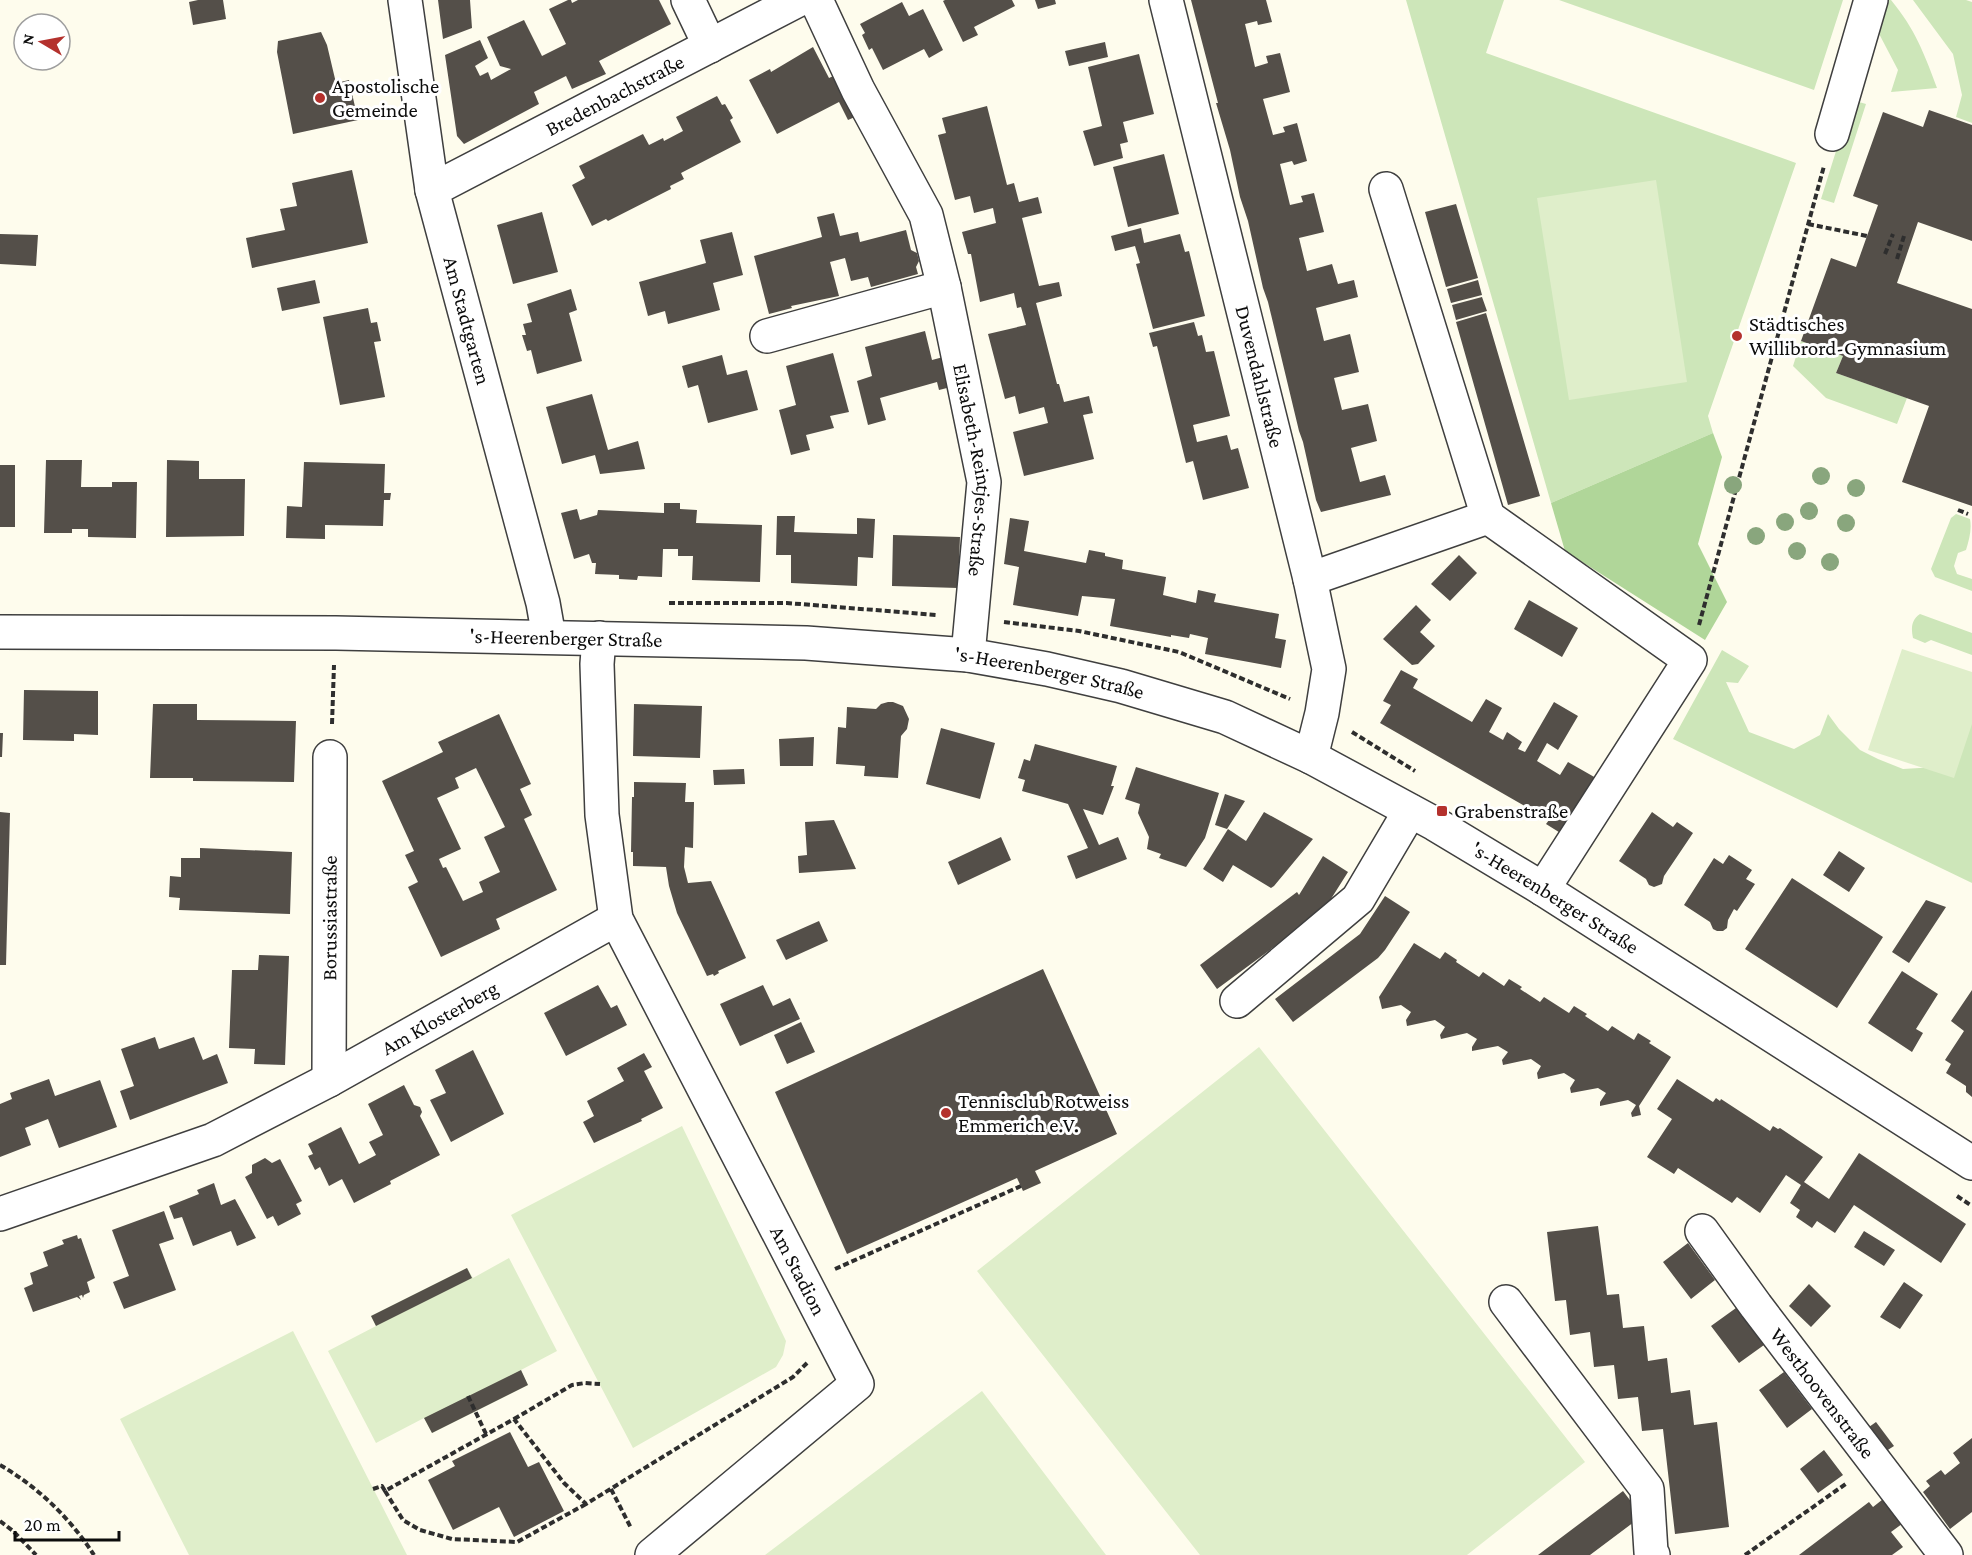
<svg xmlns="http://www.w3.org/2000/svg" width="1972" height="1555" font-family="'Crimson Pro',serif">
<style>
.green{fill:#cde6b9}
.forest{fill:#b0d699}
.pitch{fill:#dfeeca}
.building{fill:#544f49;fill-rule:evenodd}
.lines{fill:none;stroke-linecap:round;stroke-linejoin:round}
.minor-casing{stroke:#3f3f3f;stroke-width:36}
.path{stroke:#2e2e2e;stroke-width:4;stroke-dasharray:6 3;stroke-linecap:butt}
.minor{stroke:#fff;stroke-width:33}
.tree{fill:#89a67d}
.poi-dot{fill:#b4312d;stroke:#fff;stroke-width:2}
.labels{text-anchor:middle;dominant-baseline:central;stroke-width:6;stroke-linejoin:round;paint-order:stroke}
.poi-label{font-size:21px;fill:#0c0c0c;stroke:#fff;text-anchor:start}
.street-label{font-size:21px;fill:#0c0c0c;stroke:#fff}
</style>
<rect width="100%" height="100%" fill="#fefced"/>
<path class="green" d="M1406 0H1504L1486 53 1796 163 1708 416 1713 433 1551 503Z
M1559 0H1843L1814 90Z
M1888 0H1891C1915 29 1924 53 1937 88L1891 92 1898 70 1876 28Z
M1913 0H1966L1972 2V123L1956 117 1962 95 1953 54Z
M1852 100 1866 104 1834 203 1821 199Z
M1801 341 1843 356 1836 373 1907 398 1897 424 1826 398 1793 366Z
M1956 514 1970 519C1972 530 1969 540 1966 550L1958 553 1954 566 1957 574 1972 579V591L1935 577 1931 569 1951 518Z
M1920 614 1972 633V655L1931 640 1925 643 1913 638C1911 629 1911 620 1920 614Z
M1722 650 1749 666 1738 683 1726 682 1749 732 1794 749 1820 735 1828 714 1839 729 1860 750 1878 759 1903 769 1936 767 1972 710V883L1673 739Z"/>
<path class="forest" d="M1713 433 1722 457 1698 544 1727 602 1705 640 1565 551 1551 503Z"/>
<path class="pitch" d="M1656 180 1687 382 1569 400 1537 198Z
M1902 649 1972 672V724L1954 778 1868 750Z
M1259 1047 1585 1462 1467 1555H1200L977 1271Z
M682 1126 786 1341 783 1355 776 1367 633 1448 511 1215Z
M509 1258 557 1351 521 1370 528 1385 432 1433 424 1418 376 1443 328 1351 376 1326 371 1316 467 1268 473 1278Z
M293 1331 407 1555H189L120 1419Z
M982 1391 1106 1555H765Z"/>
<path class="building" d="M198 0H223L226 19 193 25 189 2Z
M438 0H470L472 28 443 39Z
M568 0H571L572 3 578 0H659L671 24 599 61 606 74 572 89 566 76 534 92 539 104 464 144 457 136 445 55 480 40 488 58 475 66 480 76 488 72 491 80 511 69 500 66 487 37 524 20 542 56 566 44 549 9Z
M945 0H1012L1015 6 974 27 978 35 963 42 943 1Z
M1035 0H1055L1056 4 1038 9Z
M1191 0H1266L1272 22 1258 25 1257 21 1245 24 1250 45 1255 67 1268 63 1266 56 1280 53 1290 92 1263 99 1273 135 1285 132 1283 127 1297 123 1307 161 1294 165 1292 161 1280 164 1290 205 1303 202 1301 196 1314 193 1324 232 1299 238 1307 271 1332 264 1338 284 1354 280 1358 297 1316 308 1324 341 1350 334 1359 372 1334 378 1342 410 1368 404 1377 441 1351 448 1360 482 1385 475 1391 495 1321 512 1316 500 1303 442 1299 431 1268 302 1263 288 1248 221 1240 197 1230 150 1216 103H1218Z
M902 2 909 16 923 9 943 50 929 58 924 49 883 70 872 48 869 50 862 35 865 33 860 24Z
M321 32 327 45 336 83 349 80 358 120 293 134 277 52 278 41Z
M1105 42 1108 57 1069 66 1065 51Z
M813 47 829 78 842 72 864 113 848 120 839 102 777 134 749 80 770 69 771 72Z
M1139 54 1154 114 1123 122 1128 142 1120 144 1123 158 1094 166 1083 131 1102 126 1088 67Z
M717 96 722 105 725 104 733 118 730 120 741 142 681 173 684 179 670 186 671 189 608 221 606 219 592 226 572 185 585 178 579 166 643 134 649 145 663 138 664 141 683 131 676 117Z
M987 106 1007 185 1014 183 1019 202 1038 197 1042 213 1022 218 1039 286 1059 282 1062 296 1036 303 1057 384H1059L1064 402 1089 396 1093 413 1083 415 1094 459 1024 476 1013 432 1048 423 1044 407 1019 414 1015 396 1005 399 988 334 1026 325 1021 307 1017 308 1014 293 980 302 971 254H968L962 232 996 223 993 208 974 213 970 196 955 200 938 135 946 133 942 118Z
M1929 110 1972 125V241L1918 222 1897 283 1972 309V506L1902 482 1929 406 1836 373 1843 356 1801 341 1831 258 1856 267 1878 205 1853 196 1883 112 1923 127Z
M1164 154 1179 214 1128 227 1113 167Z
M352 170 368 243 252 268 246 238 285 230 280 209 297 206 292 183Z
M1456 204 1478 278 1446 287 1425 212Z
M542 212 558 272 513 284 497 225Z
M834 213 840 236 858 232 860 242 906 230 911 250 917 253 919 261 916 267 918 274 871 287 868 277 851 281 845 258 830 262 839 296 791 306 792 308 769 314 754 256 822 237 817 217Z
M1141 228 1144 243 1180 234 1185 252 1189 251 1205 316 1153 329 1136 264 1140 263 1135 246 1115 251 1111 236Z
M732 232 743 275 713 283 720 310 668 324 665 311 648 316 639 282 706 263 700 240Z
M0 234 38 235 36 266 0 264Z
M315 280 320 303 282 311 277 288Z
M1478 280 1482 295 1451 303 1447 289Z
M571 289 577 310 569 313 582 361 537 374 531 350 527 351 522 335H526L523 324 532 322 527 304Z
M1482 297 1487 311 1456 320 1452 305Z
M368 308 371 323 377 322 381 341 374 342 385 397 340 405 323 317Z
M1486 313 1540 496 1508 505 1456 322Z
M1194 322 1198 336 1202 335 1206 352 1214 351 1230 416 1193 425 1197 442 1227 435 1231 450 1238 448 1249 488 1203 500 1193 461 1186 463 1157 346 1153 347 1149 333Z
M925 331 932 360 947 356 955 386 939 390 937 382 880 398 886 420 868 425 857 381 872 376 865 347Z
M833 353 849 412 830 416 834 428 806 435 810 450 791 455 779 410 796 405 786 366Z
M722 355 727 375 747 370 758 410 708 423 698 385 688 388 682 366Z
M592 394 608 450 638 441 645 469 600 474 595 455 562 464 546 407Z
M46 460H82L81 487H112V482H137L136 538 88 537V529H72V533H44Z
M167 460 199 461V479H245L244 536 166 537Z
M304 462 385 464 384 493H391L390 500H384L383 526 325 525V539L286 538 287 506 302 507Z
M0 465H15V527H0Z
M664 503H680V509L697 510 696 523 762 525 760 582 692 580 693 556H678V549H663L662 577 638 576 637 580 619 579V575L595 574 596 563H592L589 554 574 559 561 513 577 509 580 520 597 515 598 510 664 513Z
M777 516H795L794 532 857 534V518L875 519 873 558 858 557 857 586 791 583V555H776Z
M1010 518 1029 521 1024 551 1086 563 1089 550 1105 553V556L1123 560 1122 569 1166 577 1163 595 1196 603 1198 590 1216 594 1214 602 1279 614 1275 638 1286 640 1281 668 1205 654 1208 638 1190 634 1189 638 1171 635V637L1110 626 1115 599 1082 596 1078 616 1013 605 1019 567 1004 564Z
M893 535 960 537 958 588 892 586Z
M1459 555 1477 573 1450 601 1431 584Z
M1529 600 1578 628 1562 657 1514 629Z
M1416 605 1431 620 1420 632 1435 646 1418 664 1412 665 1383 639Z
M1401 670 1418 679 1413 688 1472 722 1486 699 1502 708 1489 732 1503 740 1507 732 1522 742 1518 749 1525 752 1554 702 1578 716 1558 750 1547 743 1537 761 1560 775 1568 762 1603 782 1570 839 1546 824 1549 820 1380 723 1391 705 1383 701Z
M24 690 98 691V735L74 734V741L23 740Z
M888 702H893L903 706 909 719 907 729 901 736 898 778 864 776 865 766 836 764 838 727 846 728 847 707 876 709 881 704Z
M153 704H197V720L296 721 294 782 193 781V778H150Z
M634 704 702 706 700 758 633 756Z
M499 714 531 784 520 789 532 815 524 819 557 890 496 919 500 929 441 957 408 887 418 882 405 855 414 851 382 781 443 752 438 742ZM476 768 505 827 484 837 500 872 479 882 483 892 463 901 446 867 443 868 439 859 461 849 437 798 459 788 455 778Z
M941 728 995 743 980 799 926 784Z
M0 733H3L2 757H0Z
M814 737 813 766H780L779 739Z
M1035 744 1117 766 1111 786H1114L1103 815 1083 809 1099 845 1118 837 1127 859 1076 879 1067 856 1088 848 1068 804 1022 791 1025 780 1018 778 1024 759 1030 761Z
M1136 767 1219 793 1205 838 1186 867 1159 858 1161 854 1147 849 1149 837 1138 813 1140 804 1125 799Z
M744 769 745 784 714 785 713 770Z
M634 782 686 783 685 802H694L693 848 685 847 684 867 688 883 711 881 746 958 718 971 719 973 714 976 713 974 707 976 677 913 669 886 666 867 633 866V852H631L632 797H634Z
M1225 794 1245 801 1227 829 1215 825Z
M0 812 10 813 6 965H0Z
M1264 812 1313 839 1274 886 1271 888 1233 865 1223 882 1203 869 1228 829 1246 841Z
M1652 812 1673 827 1677 822 1693 833 1664 876 1662 884 1654 887 1649 885 1646 879 1619 861Z
M834 820 856 869 799 873 798 856 807 855 805 822Z
M1001 837 1011 860 958 885 948 862Z
M200 848 292 852 290 914 179 910 180 898 169 897 170 876 181 877V858H200Z
M1839 851 1865 868 1849 892 1823 875Z
M1729 855 1752 870 1746 879 1755 884 1737 911 1734 909 1728 920 1727 928 1723 931H1717L1713 929 1710 922 1684 905 1714 858 1723 864Z
M1323 856 1348 872 1324 910 1217 989 1200 965 1297 892 1299 895Z
M1792 878 1883 937 1837 1008 1745 949Z
M1385 896 1410 912 1385 950 1378 958 1293 1022 1275 999 1360 934Z
M1926 900 1946 907 1909 963 1892 952Z
M819 921 828 941 786 960 776 940Z
M1414 943 1440 959 1445 952 1457 960 1456 962 1479 977 1483 972 1504 986 1509 979 1522 987 1520 989 1540 1002 1544 997 1569 1013 1574 1006 1587 1014 1585 1016 1608 1031 1612 1026 1634 1040 1638 1033 1651 1041 1649 1043 1671 1057 1639 1106 1641 1115 1632 1117 1631 1113 1636 1105 1628 1100 1600 1106V1102L1606 1093 1598 1088 1571 1093 1570 1088 1575 1080 1564 1073 1538 1079 1537 1073 1541 1066 1531 1059 1503 1065 1502 1060 1508 1052 1498 1046 1472 1051V1047L1477 1039 1467 1033 1441 1039 1440 1035 1445 1027 1435 1020 1407 1026 1406 1020 1411 1012 1401 1005 1382 1009 1379 997Z
M259 955 289 956 285 1065 254 1064 255 1049 229 1048 232 970H258Z
M1043 969 1117 1134 1035 1171 1041 1183 1023 1191 1017 1178 847 1254 775 1092Z
M1902 971 1938 994 1916 1029 1923 1033 1912 1052 1868 1023Z
M598 985 611 1008 617 1005 627 1025 566 1056 544 1013Z
M763 985 773 1006 790 998 800 1019 740 1046 720 1004Z
M1972 990V1097L1966 1092V1086L1946 1073 1951 1064 1945 1060 1964 1031 1951 1021Z
M801 1022 815 1052 787 1064 774 1035Z
M155 1037 159 1049 194 1037 203 1060 217 1054 228 1083 130 1120 120 1091 134 1086 121 1049Z
M473 1050 504 1114 451 1142 430 1100 446 1093 435 1070Z
M644 1053 652 1067 644 1071 663 1108 641 1119 642 1121 594 1143 583 1122 594 1116 587 1101 624 1081 617 1068Z
M49 1079 55 1096 100 1080 117 1127 59 1148 48 1119 25 1128 31 1145 0 1157V1104L12 1099 10 1093Z
M1677 1079 1713 1102 1716 1098 1720 1101 1721 1099 1770 1131 1773 1126 1778 1129 1780 1128 1823 1157 1804 1182 1829 1199 1859 1153 1966 1224 1941 1263 1854 1205 1835 1233 1817 1221 1812 1228 1796 1217 1800 1210 1790 1203 1801 1185 1786 1175 1760 1213 1737 1197 1732 1203 1678 1168 1674 1174 1647 1157 1672 1119 1657 1109Z
M404 1085 414 1105 420 1107 422 1112 420 1116 440 1155 390 1181 391 1184 354 1203 342 1179 329 1186 320 1167 315 1170 308 1156 313 1154 308 1144 341 1127 359 1164 376 1155 369 1142 383 1135 368 1104Z
M265 1158 272 1163 280 1159 302 1201 296 1204 301 1214 278 1226 273 1216 267 1219 245 1177 252 1173V1165Z
M214 1183 221 1205 235 1199 256 1238 237 1246 231 1231 193 1246 182 1217 174 1219 169 1206 199 1194 197 1190Z
M164 1211 174 1239 159 1244 176 1290 124 1309 113 1282 129 1276 112 1230Z
M1598 1226 1607 1295 1619 1294 1623 1328 1644 1326 1648 1361 1667 1358 1671 1393 1690 1390 1694 1425 1717 1422 1729 1527 1675 1534 1663 1429 1642 1431 1638 1397 1618 1399 1614 1365 1594 1367 1590 1332 1570 1335 1566 1300 1555 1301 1547 1232Z
M1864 1231 1895 1250 1884 1266 1854 1247Z
M77 1235 78 1239 81 1238 95 1278 87 1282 90 1292 84 1295 83 1298 82 1295 79 1296 81 1300 77 1297 33 1312 24 1288 33 1284 30 1273 48 1266 43 1252 64 1244 62 1240Z
M1688 1243 1715 1280 1691 1299 1663 1262Z
M467 1268 472 1278 376 1326 371 1316Z
M1904 1282 1923 1295 1900 1329 1880 1317Z
M1809 1284 1831 1306 1811 1327 1789 1306Z
M1736 1308 1764 1345 1739 1363 1711 1326Z
M521 1370 528 1385 432 1433 424 1418Z
M1784 1372 1812 1409 1787 1428 1759 1390Z
M1876 1422 1894 1446 1880 1455 1862 1432Z
M510 1432 528 1467 539 1462 564 1511 514 1537 499 1507 453 1530 428 1480 455 1466 452 1461Z
M1972 1438V1512L1950 1529 1923 1492 1930 1486 1926 1481 1941 1470 1945 1475 1960 1463 1953 1453Z
M1824 1450 1843 1475 1818 1493 1800 1469Z
M1623 1491 1642 1516 1590 1555H1538Z
M1887 1496 1906 1521 1891 1532 1903 1547 1892 1555H1799L1869 1502 1873 1507Z"/>
<g class="lines">
<g class="minor-casing">
<g id="minor">
<path id="s1" d="M405 0 432 190 543 603 549 637"/>
<path d="M688 0 710 46"/>
<path id="s2" d="M816 0 858 90 926 215 944 287 984 482 968 655"/>
<path id="s3" d="M1166 0 1310 579 1329 669 1322 713 1311 757"/>
<path d="M1832 134 1871 0"/>
<path d="M1386 189 1488 517 1690 660 1543 889"/>
<path id="s4" d="M432 190 798 0"/>
<path d="M767 336 944 287"/>
<path d="M1310 579 1488 517"/>
<path id="s5" d="M0 632 336 633 806 643 968 655 1047 669 1121 686 1225 717 1311 757 1435 824 1543 889 1972 1163"/>
<path id="s6" d="M599 638 597 664 602 815 616 919 857 1384 652 1555"/>
<path d="M1237 1001 1358 899 1410 811"/>
<path id="s7" d="M329 1080 330 757"/>
<path id="s8" d="M0 1214 213 1140 329 1080 616 919"/>
<path id="s9" d="M1702 1231 1756 1306 1946 1555"/>
<path d="M1506 1302 1647 1489 1651 1552 1653 1555"/>
</g>
</g>
<path class="path" d="M1808 224 1867 236
M1885 254 1893 234
M1897 259 1904 236
M1958 510 1968 514
M669 603H787L937 615
M1004 622 1079 631 1179 652 1290 699
M1699 625 1824 166
M332 724 334 665
M1352 732 1415 771
M1957 1196 1972 1206
M835 1269 1021 1186
M468 1396 486 1434
M514 1419 572 1385 585 1383 600 1384
M0 1465C38 1487 70 1518 94 1555
M373 1489 382 1486 385 1491
M611 1489 631 1528
M586 1504 517 1542 452 1539 420 1530 403 1520 385 1491 514 1419 564 1483 586 1504 793 1377 809 1361
M0 1521 13 1531 36 1555
M1745 1555 1847 1483"/>
<use href="#minor" class="minor"/>
</g>
<g class="tree">
<circle cx="1821" cy="476" r="9"/>
<circle cx="1733" cy="485" r="9"/>
<circle cx="1856" cy="488" r="9"/>
<circle cx="1809" cy="511" r="9"/>
<circle cx="1785" cy="522" r="9"/>
<circle cx="1846" cy="523" r="9"/>
<circle cx="1756" cy="536" r="9"/>
<circle cx="1797" cy="551" r="9"/>
<circle cx="1830" cy="562" r="9"/>
</g>
<g class="poi-dot">
<circle cx="320" cy="98" r="6"/>
<circle cx="1737" cy="336" r="6"/>
<rect x="1436" y="805" width="12" height="12" rx="3"/>
<circle cx="946" cy="1113" r="6"/>
</g>
<g class="labels">
<g class="poi-label">
<text x="332" y="86">Apostolische<tspan x="332" dy="24">Gemeinde</tspan></text>
<text x="1749" y="324">Städtisches<tspan x="1749" dy="24">Willibrord-Gymnasium</tspan></text>
<text x="1454" y="811">Grabenstraße</text>
<text x="958" y="1101">Tennisclub Rotweiss<tspan x="958" dy="24">Emmerich e.V.</tspan></text>
</g>
<g class="street-label">
<text stroke="none"><textPath href="#s4" startOffset="206">Bredenbachstraße</textPath></text>
<text stroke="none"><textPath href="#s1" startOffset="327">Am Stadtgarten</textPath></text>
<text stroke="none"><textPath href="#s3" startOffset="388">Duvendahlstraße</textPath></text>
<text stroke="none"><textPath href="#s2" startOffset="502">Elisabeth-Reintjes-Straße</textPath></text>
<text stroke="none"><textPath href="#s5" startOffset="566">'s-Heerenberger Straße</textPath></text>
<text stroke="none"><textPath href="#s5" startOffset="1052">'s-Heerenberger Straße</textPath></text>
<text stroke="none"><textPath href="#s5" startOffset="1610">'s-Heerenberger Straße</textPath></text>
<text stroke="none"><textPath href="#s7" startOffset="162">Borussiastraße</textPath></text>
<text stroke="none"><textPath href="#s8" startOffset="483">Am Klosterberg</textPath></text>
<text stroke="none"><textPath href="#s6" startOffset="678">Am Stadion</textPath></text>
<text stroke="none"><textPath href="#s9" startOffset="202">Westhoovenstraße</textPath></text>
</g>
</g>
<g transform="translate(42 42) rotate(280)"><circle r="28" fill="#ffffff" stroke="#9e9e9e" stroke-width="1.5"/>
<path d="M0-4.5L10 22L0 15L-10 22Z" fill="#b4312d"/>
<text y="-9" font-size="16" font-weight="bold" text-anchor="middle" fill="#0c0c0c">N</text>
</g>
<path d="M15 1531v9h104v-9" fill="none" stroke="#0c0c0c" stroke-width="3"/>
<text x="24" y="1531" font-size="18" fill="#0c0c0c" stroke="#ffffff" stroke-width="4.5" paint-order="stroke">20 m</text>
</svg>
